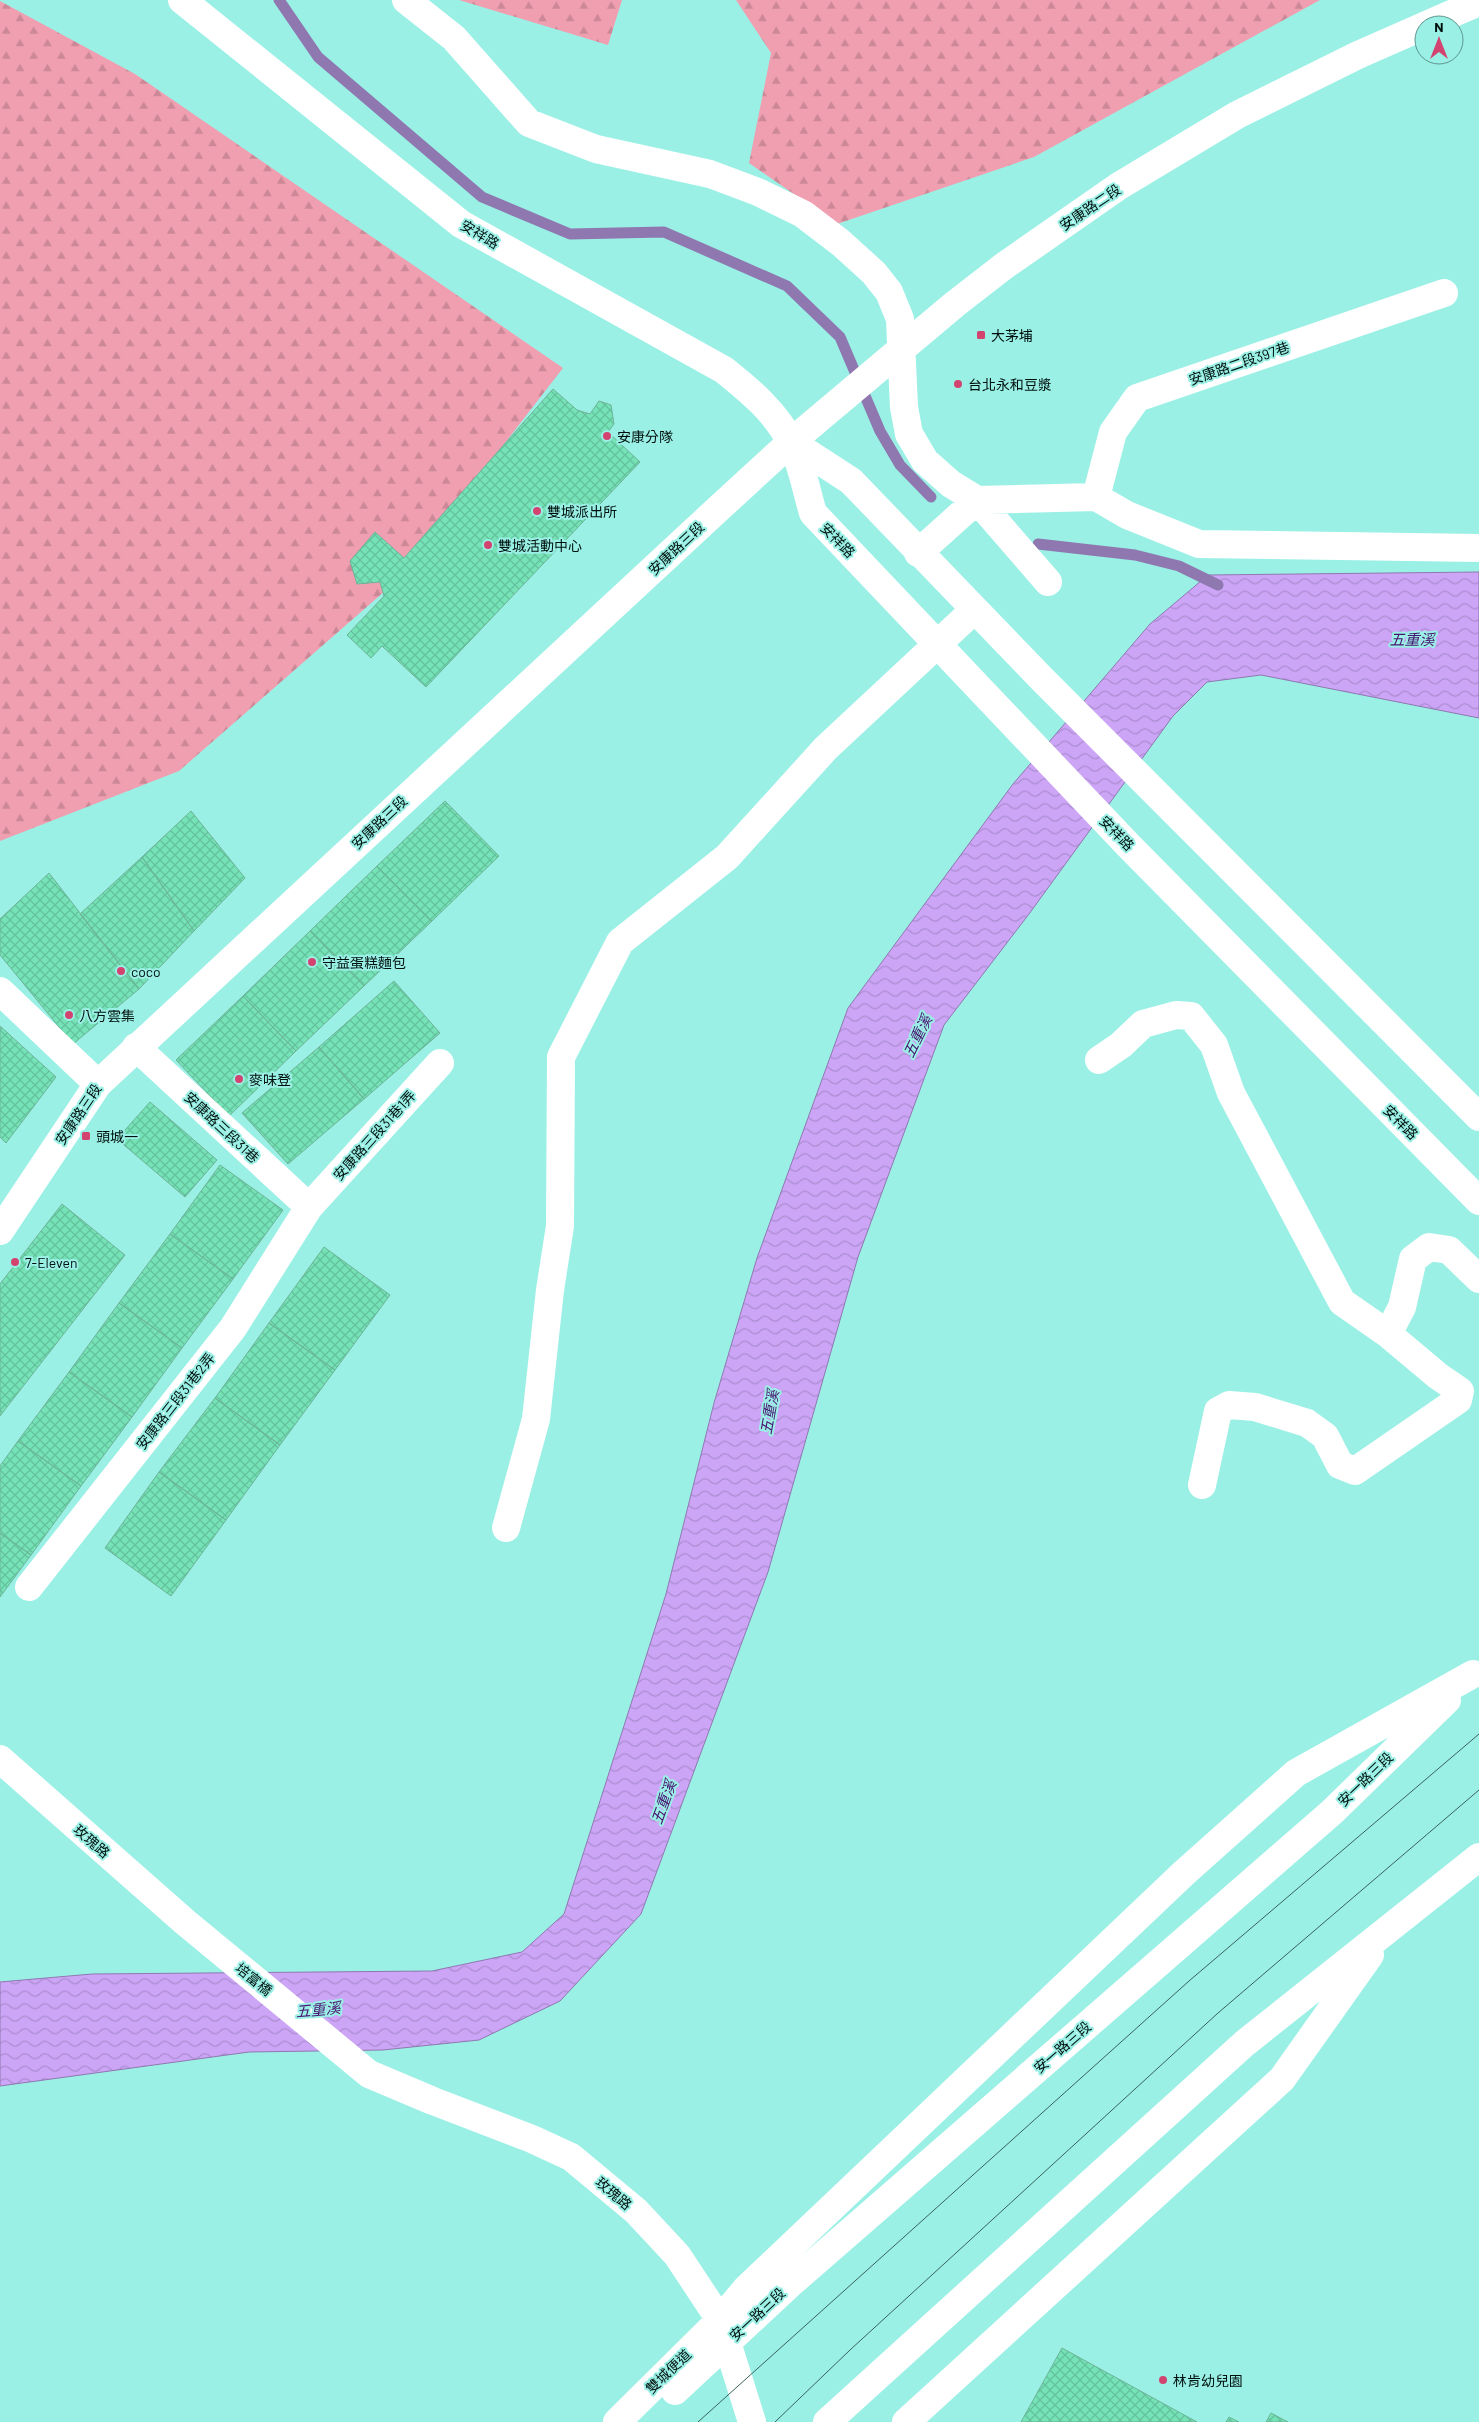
<svg xmlns="http://www.w3.org/2000/svg" width="1479" height="2422" font-family="Barlow,'Noto Sans TC',sans-serif">
<style>
.forest{fill:url(#forest-firs)}
.water{fill:url(#water-waves);stroke:#8f78b0}
.lines{fill:none;stroke-linecap:round;stroke-linejoin:round}
.stream{stroke:#8f78b0;stroke-width:11}
.building{fill:url(#building-cross-hatch);stroke:#6db497}
.minor{stroke:#fff;stroke-width:28}
.major{stroke:#fff;stroke-width:28}
.tram{stroke:#39625d;stroke-width:1}
.poi-dot{fill:#d2446f;stroke:#9bf0e6;stroke-width:2}
.labels{text-anchor:middle;dominant-baseline:central;stroke-width:4;stroke-linejoin:round;paint-order:stroke}
.street-label{font-size:14px;fill:#00100d;stroke:#9bf0e6}
.poi-label{font-size:14px;fill:#00100d;stroke:#9bf0e6;text-anchor:start}
.water-label{font-size:15px;font-style:italic;fill:#481270;stroke:#9bf0e6}
</style>
<defs>
<pattern id="forest-firs" width="22" height="20" patternUnits="userSpaceOnUse" patternTransform="scale(1.25)"><rect width="22" height="20" fill="#f09fb0"/><path d="M5 1l3.5 6h-7zM16 11l3.5 6h-7z" fill="#cc8896"/></pattern>
<pattern id="water-waves" width="16" height="10" patternUnits="userSpaceOnUse" patternTransform="scale(1.25)"><rect width="16" height="10" fill="#cca5f6"/><path d="M0 5q4-4 8 0t8 0" fill="none" stroke="#ad8dd2"/></pattern>
<pattern id="building-cross-hatch" width="8" height="8" patternUnits="userSpaceOnUse" patternTransform="scale(1.25)"><rect width="8" height="8" fill="#75e2b7"/><path d="M0 0l8 8M0 8l8-8" fill="none" stroke="#63c19c"/></pattern>
</defs>
<rect width="100%" height="100%" fill="#9bf0e6"/>
<path class="forest" d="M459 0H622L608 45Z
M736 0H1320L1034 157 837 224 749 163 771 53Z
M0 1 135 74 563 368 401 577 179 771 0 841Z"/>
<path class="water" d="M1479 572V718L1261 675 1207 682 1173 716 1029 914 944 1025 858 1257 768 1572 641 1914 560 2001 479 2040 383 2050 249 2052 0 2086V1982L92 1974 432 1971 522 1952 564 1914 666 1594 714 1403 757 1258 848 1008 1013 784 1150 624 1208 575Z"/>
<g class="lines">
<path class="stream" d="M279 0 318 57 482 197 570 234 664 232 787 286 840 337 880 431 900 465 931 497
M1038 544 1135 555 1179 566 1218 585"/>
</g>
<path class="building" d="M553 389 577 410 590 414 599 401 611 405 614 424 608 432 640 462 426 687 382 646 371 658 347 635 384 596 380 582 357 584 350 561 375 532 404 558Z
M445 801 499 856 432 921 377 866Z
M191 811 245 878 194 931 142 857Z
M142 857 194 931 139 989 80 914Z
M377 866 432 921 364 986 310 931Z
M49 873 139 989 73 1044 0 955V919Z
M310 931 364 986 296 1051 243 996Z
M394 981 440 1033 364 1099 319 1047Z
M243 996 296 1051 229 1116 176 1060Z
M0 1026 56 1077 6 1143 0 1137Z
M319 1047 364 1099 288 1164 242 1113Z
M150 1102 217 1160 185 1197 117 1139Z
M220 1165 283 1210 233 1279 170 1234Z
M62 1204 125 1255 0 1416V1284Z
M170 1234 233 1279 182 1348 119 1303Z
M324 1247 390 1295 335 1370 269 1323Z
M119 1303 182 1348 132 1417 69 1372Z
M269 1323 335 1370 280 1445 215 1398Z
M69 1372 132 1417 81 1486 18 1441Z
M215 1398 280 1445 226 1520 159 1472Z
M18 1441 81 1486 31 1555 0 1533V1466Z
M159 1472 226 1520 171 1596 105 1548Z
M0 1533 31 1555 0 1597Z
M1062 2348 1197 2422H1021Z
M1271 2413 1288 2422H1266Z
M1229 2417 1239 2422H1226Z"/>
<g class="lines">
<path class="minor" d="M182 0 461 224 724 370C749 390 777 413 791 443 802 464 806 490 813 513L1128 845 1479 1201
M406 0 454 38 529 123 596 149 710 174 758 192 803 214 841 243 874 273 889 292 900 319 904 407 909 434 925 461 951 484 977 500 918 553
M791 442 851 481 1041 678 1479 1117
M1096 497 1113 432 1137 398 1444 293
M977 500 1096 497 1127 515 1199 544 1479 548
M977 500 1048 582
M0 991 98 1084
M136 1047 309 1207
M1099 1060 1121 1045 1143 1024 1176 1015 1191 1016 1214 1045 1231 1093 1342 1302 1388 1334
M1202 1485 1218 1411 1229 1405 1255 1407 1307 1423 1325 1436 1340 1465 1355 1471 1458 1400 1460 1391 1438 1376 1388 1334 1402 1307 1413 1259 1429 1247 1449 1250 1479 1279
M506 1528 536 1419 550 1290 560 1226 561 1057 620 942 727 857 826 748 974 610
M29 1587 233 1328 309 1207 440 1063
M0 1759 185 1922 369 2074 433 2101 532 2139 571 2157 636 2211 677 2255 720 2320 752 2422
M675 2391 790 2284 1332 1812 1447 1700
M617 2422 720 2320 746 2289 1184 1873 1296 1773 1473 1674
M827 2422 1245 2043 1479 1857
M906 2422 1282 2079 1370 1955"/>
<path class="major" d="M1426 25 1479 2
M0 1231 98 1084 718 509 791 442 955 304 1004 266 1119 186 1237 115 1358 55 1424 26"/>
<path class="tram" d="M698 2422 1189 1981 1479 1734
M775 2422 850 2350 1218 2013 1479 1790"/>
</g>
<g class="poi-dot">
<rect x="976" y="330" width="10" height="10" rx="2.5"/>
<circle cx="958" cy="384" r="5"/>
<circle cx="607" cy="436" r="5"/>
<circle cx="537" cy="511" r="5"/>
<circle cx="488" cy="545" r="5"/>
<circle cx="312" cy="962" r="5"/>
<circle cx="121" cy="971" r="5"/>
<circle cx="69" cy="1015" r="5"/>
<circle cx="239" cy="1079" r="5"/>
<rect x="81" y="1131" width="10" height="10" rx="2.5"/>
<circle cx="15" cy="1262" r="5"/>
<circle cx="1163" cy="2380" r="5"/>
</g>
<g class="labels">
<g class="street-label">
<text transform="translate(1090 207) rotate(-34)">安康路二段</text>
<text transform="translate(480 234) rotate(31)">安祥路</text>
<text transform="translate(1239 363) rotate(-19)">安康路二段397巷</text>
<text transform="translate(838 540) rotate(46)">安祥路</text>
<text transform="translate(676 548) rotate(-43)">安康路三段</text>
<text transform="translate(379 822) rotate(-43)">安康路三段</text>
<text transform="translate(1117 833) rotate(46)">安祥路</text>
<text transform="translate(78 1114) rotate(-56)">安康路三段</text>
<text transform="translate(1401 1122) rotate(45)">安祥路</text>
<text transform="translate(222 1127) rotate(43)">安康路三段31巷</text>
<text transform="translate(374 1135) rotate(-48)">安康路三段31巷1弄</text>
<text transform="translate(175 1401) rotate(-52)">安康路三段31巷2弄</text>
<text transform="translate(1365 1779) rotate(-44)">安一路三段</text>
<text transform="translate(92 1841) rotate(41)">玫瑰路</text>
<text transform="translate(254 1979) rotate(39)">培富橋</text>
<text transform="translate(1062 2047) rotate(-41)">安一路三段</text>
<text transform="translate(614 2193) rotate(40)">玫瑰路</text>
<text transform="translate(757 2314) rotate(-43)">安一路三段</text>
<text transform="translate(668 2371) rotate(-44)">雙城便道</text>
</g>
<g class="poi-label">
<text x="991" y="335">大茅埔</text>
<text x="968" y="384">台北永和豆漿</text>
<text x="617" y="436">安康分隊</text>
<text x="547" y="511">雙城派出所</text>
<text x="498" y="545">雙城活動中心</text>
<text x="322" y="962">守益蛋糕麵包</text>
<text x="131" y="971">coco</text>
<text x="79" y="1015">八方雲集</text>
<text x="249" y="1079">麥味登</text>
<text x="96" y="1136">頭城一</text>
<text x="25" y="1262">7-Eleven</text>
<text x="1173" y="2380">林肯幼兒園</text>
</g>
<g class="water-label">
<text x="1412" y="639">五重溪</text>
<text transform="translate(917 1036) rotate(-64)">五重溪</text>
<text transform="translate(769 1412) rotate(-80)">五重溪</text>
<text transform="translate(663 1802) rotate(-70)">五重溪</text>
<text transform="translate(318 2009) rotate(-5)">五重溪</text>
</g>
</g>
<g transform="translate(1439 40)"><circle r="24" fill="#9bf0e6" stroke="#5d968f"/>
<path d="M0-4L9 19L0 12L-9 19Z" fill="#d2446f"/>
<text y="-8" font-size="14" font-weight="bold" text-anchor="middle" fill="#00100d">N</text>
</g>
</svg>
